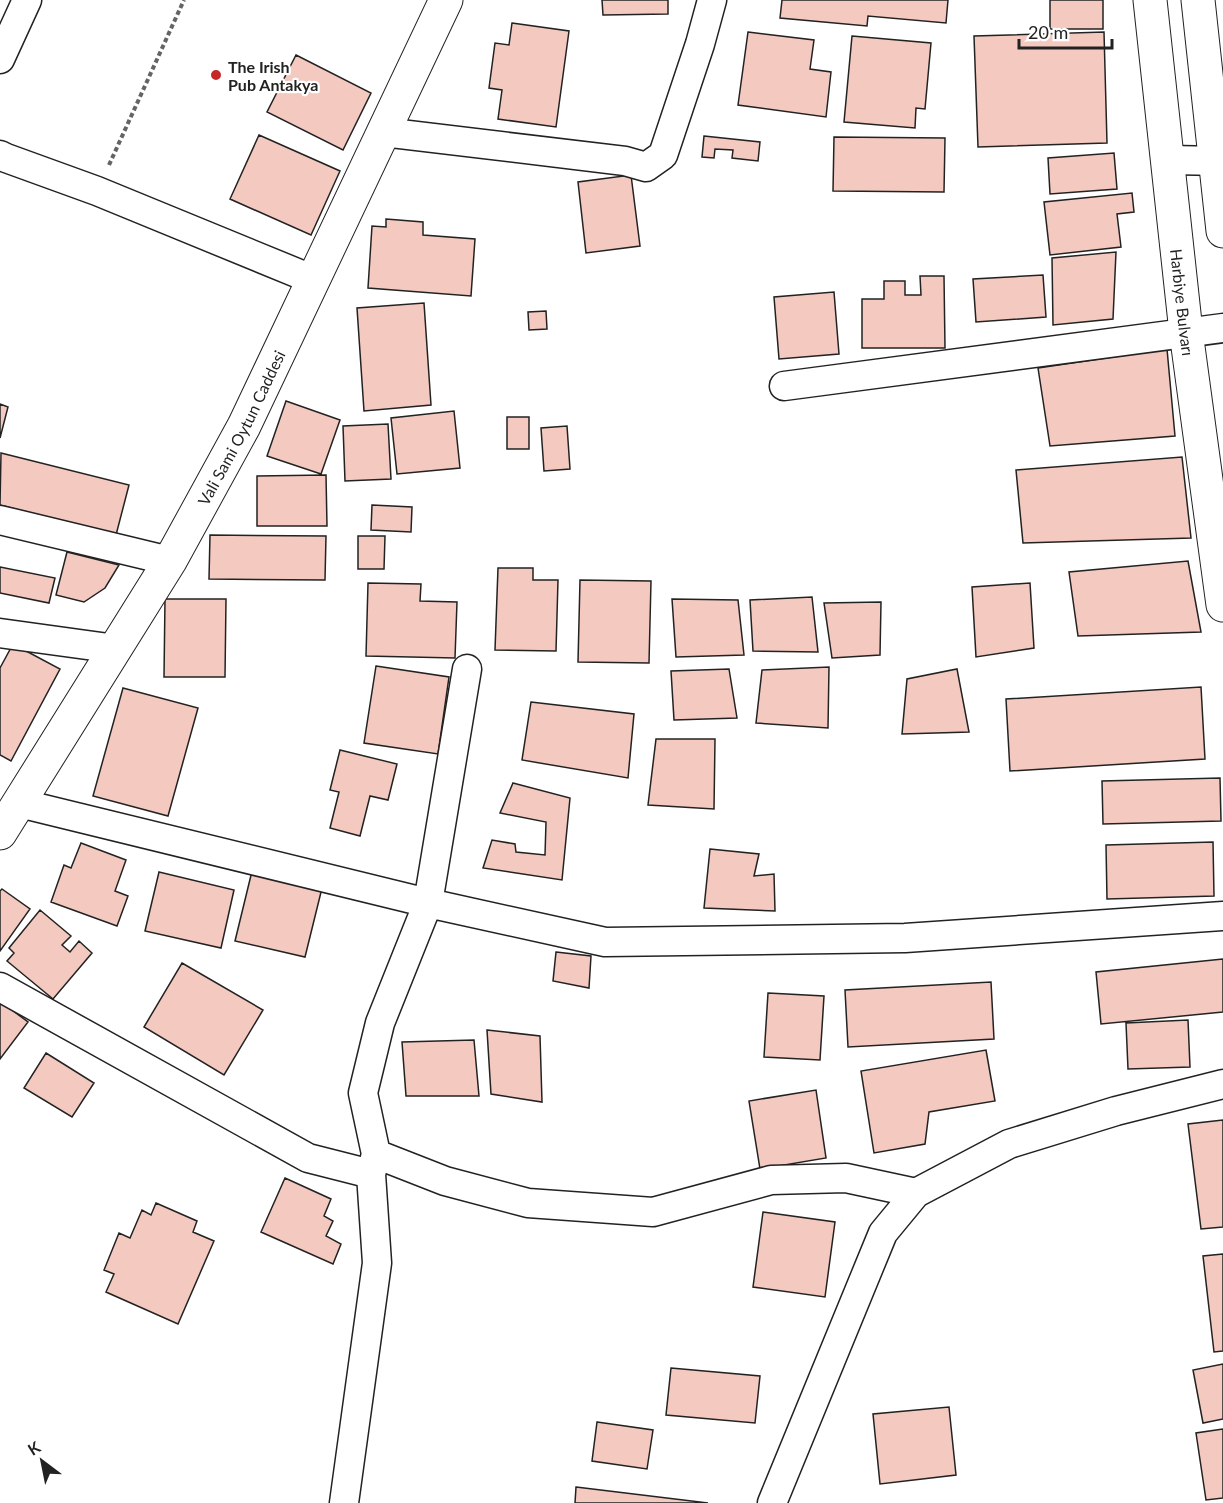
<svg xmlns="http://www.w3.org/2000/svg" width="1223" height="1503" font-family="Lato,sans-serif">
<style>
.building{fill:#f3c9c0;stroke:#222;stroke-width:1.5}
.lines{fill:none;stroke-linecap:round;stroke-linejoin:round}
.minor-casing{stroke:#222;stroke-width:31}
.tertiary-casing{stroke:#222;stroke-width:35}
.primary-casing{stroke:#222;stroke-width:35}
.path{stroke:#646464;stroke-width:4;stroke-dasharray:4.5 3;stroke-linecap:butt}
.minor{stroke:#fff;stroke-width:28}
.tertiary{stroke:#fff;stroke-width:33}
.primary{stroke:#fff;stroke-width:33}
.poi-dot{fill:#c62828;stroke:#fff;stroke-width:2}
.labels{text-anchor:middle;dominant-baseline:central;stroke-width:4.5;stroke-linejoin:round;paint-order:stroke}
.poi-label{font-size:16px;font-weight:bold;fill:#222;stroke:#fff;text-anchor:start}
.street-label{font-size:16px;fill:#222;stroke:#fff}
</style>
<rect width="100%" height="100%" fill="#fff"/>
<path class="building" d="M602 0H668V14L603 15Z
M782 0H948L946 23 868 16 867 26 780 18Z
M1050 0H1103V29H1050Z
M512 23 569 31 556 127 498 119 502 90 489 88 495 43 509 45Z
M748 32 814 40 810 69 831 72 826 117 738 105Z
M1104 32 1107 143 978 147 974 36Z
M852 36 931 43 925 109 916 108 915 128 844 122Z
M296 55 371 93 343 150 267 112Z
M259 135 340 171 311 235 230 199Z
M704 136 760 142 758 161 732 158 733 150 715 149 714 158 702 157Z
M834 137 945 138 944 192 833 191Z
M1114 153 1117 189 1050 194 1048 158Z
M631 175 640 246 586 253 578 182Z
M1132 193 1134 212 1117 214 1121 247 1050 255 1044 202Z
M386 219 423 222V235L475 239 471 296 368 288 372 226 386 227Z
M1116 252 1113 319 1053 325 1052 258Z
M1043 275 1046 317 976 322 973 279Z
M920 276H944L945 348H862V299H884V281H905V295H921Z
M834 292 839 354 779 359 774 297Z
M424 303 431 405 364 411 357 308Z
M546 311 547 329 529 330 528 312Z
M1167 349 1175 436 1050 446 1038 368Z
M286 401 340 420 321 474 267 456Z
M0 404 8 407 0 438Z
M454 411 460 468 397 474 391 418Z
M507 417H529V449H507Z
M388 424 391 479 345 481 343 426Z
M567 426 570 469 544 471 541 428Z
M1 453 129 485 116 535 0 505Z
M1182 457 1191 538 1023 543 1016 470Z
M326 475 327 526H257V476Z
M372 505 412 507 411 532 371 530Z
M210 535 326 536 325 580 209 579Z
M358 536H385L384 569H358Z
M67 552 119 565 105 588 84 602 56 595Z
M1188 561 1201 632 1078 636 1069 572Z
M0 567 55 578 49 603 0 593Z
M498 568H533V580H558L556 651 495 650Z
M580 580 651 581 649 663 578 662Z
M368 583 421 584 420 601 457 602 455 658 366 656Z
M1030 583 1034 648 976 657 972 587Z
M812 597 818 652 753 651 750 600Z
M165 599H226L225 677H164Z
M672 599 738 600 744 655 676 657Z
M881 602 880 655 832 658 824 603Z
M13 644 60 669 11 761 0 755V668Z
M376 666 449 677 438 754 364 743Z
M829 667 828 728 756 723 762 670Z
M729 669 737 718 674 720 671 671Z
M957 669 969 732 902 734 907 679Z
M1201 687 1205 759 1010 771 1006 699Z
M123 688 198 708 168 816 93 796Z
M531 702 634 714 628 778 522 760Z
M656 739H715L714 809 648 805Z
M340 750 397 764 388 800 370 796 360 836 330 828 339 792 330 790Z
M1220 778 1221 821 1103 824 1102 781Z
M513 783 570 798 562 880 483 868 492 840 515 844 516 852 545 855 546 822 500 813Z
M1213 842 1214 896 1107 899 1106 845Z
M81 843 126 860 115 891 128 896 117 926 51 902 64 865 71 868Z
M710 849 759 854 754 876 774 874 775 911 704 908Z
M253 867 323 884 305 957 235 941Z
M159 872 234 890 221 948 145 931Z
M2 889 30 909 0 951V891Z
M40 910 71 936 62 945 70 952 79 941 92 953 53 999 7 961 14 953 9 948Z
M556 952 591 956 589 988 553 981Z
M1223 959V1012L1101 1024 1096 972Z
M182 963 263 1010 224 1075 144 1027Z
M991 982 994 1039 848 1047 845 990Z
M768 993 824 996 820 1060 764 1057Z
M0 1001 28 1022 0 1059Z
M1188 1020 1190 1067 1128 1069 1126 1023Z
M487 1030 540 1036 542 1102 491 1094Z
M474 1040 479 1096H406L402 1042Z
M986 1050 995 1101 929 1112 925 1144 874 1153 861 1071Z
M46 1053 94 1083 72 1117 24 1088Z
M816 1090 826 1158 760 1169 749 1101Z
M1223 1120V1227L1201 1229 1188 1124Z
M285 1178 331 1199 324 1216 333 1221 326 1236 341 1244 333 1264 261 1232Z
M156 1203 197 1221 193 1232 214 1241 178 1324 106 1292 114 1274 104 1270 119 1233 130 1238 142 1210 151 1215Z
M763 1212 835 1222 825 1297 753 1287Z
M1223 1254V1351L1214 1352 1203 1256Z
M1223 1364V1419L1203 1423 1193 1370Z
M671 1368 760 1376 755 1423 666 1415Z
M949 1407 956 1475 880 1484 873 1414Z
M597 1422 653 1430 647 1469 592 1461Z
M1223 1429V1498L1206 1500 1196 1433Z
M576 1487 708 1503H575Z"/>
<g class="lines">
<g class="minor-casing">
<path id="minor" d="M0 59 27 0
M383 132 625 161 646 167 663 155 700 44 712 0
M0 155 6 158 97 191 314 280
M1169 160 1223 161
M784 386 1223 328
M0 520 170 561
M0 633 116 649
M19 803 428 903 605 942 905 938 1223 916
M0 987 308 1158 371 1174
M376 1154 445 1181 528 1203 653 1212 771 1180 846 1178 916 1193
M344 1503 377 1263 371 1174 376 1154 363 1093 380 1023 428 903 467 669
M772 1503 883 1233 916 1193 1009 1144 1116 1111 1223 1084"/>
</g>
<g class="tertiary-casing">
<g id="tertiary">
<path id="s1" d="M0 833 170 561 244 426 446 0"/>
</g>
</g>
<g class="primary-casing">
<g id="primary">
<path id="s2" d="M1150 0 1186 332 1223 605"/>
<path d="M1198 0 1223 231"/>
</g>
</g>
<path class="path" d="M109 165 184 0"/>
<use href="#minor" class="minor"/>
<use href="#tertiary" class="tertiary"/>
<use href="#primary" class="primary"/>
</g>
<circle class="poi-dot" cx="216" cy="75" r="6"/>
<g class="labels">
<g class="poi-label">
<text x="228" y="66">The Irish<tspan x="228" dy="18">Pub Antakya</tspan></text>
</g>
<g class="street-label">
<text stroke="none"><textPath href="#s2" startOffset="304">Harbiye Bulvarı</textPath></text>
<text stroke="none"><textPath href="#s1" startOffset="472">Vali Sami Oytun Caddesi</textPath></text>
</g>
</g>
<g transform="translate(42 1461) rotate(328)" stroke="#ffffff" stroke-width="4.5" paint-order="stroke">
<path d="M0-4.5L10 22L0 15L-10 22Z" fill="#222222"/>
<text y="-9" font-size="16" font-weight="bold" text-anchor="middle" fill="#222222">K</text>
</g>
<path d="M1019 39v9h93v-9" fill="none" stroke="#222222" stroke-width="3"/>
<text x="1028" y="39" font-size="18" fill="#222222" stroke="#ffffff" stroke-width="4.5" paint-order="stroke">20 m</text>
</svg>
